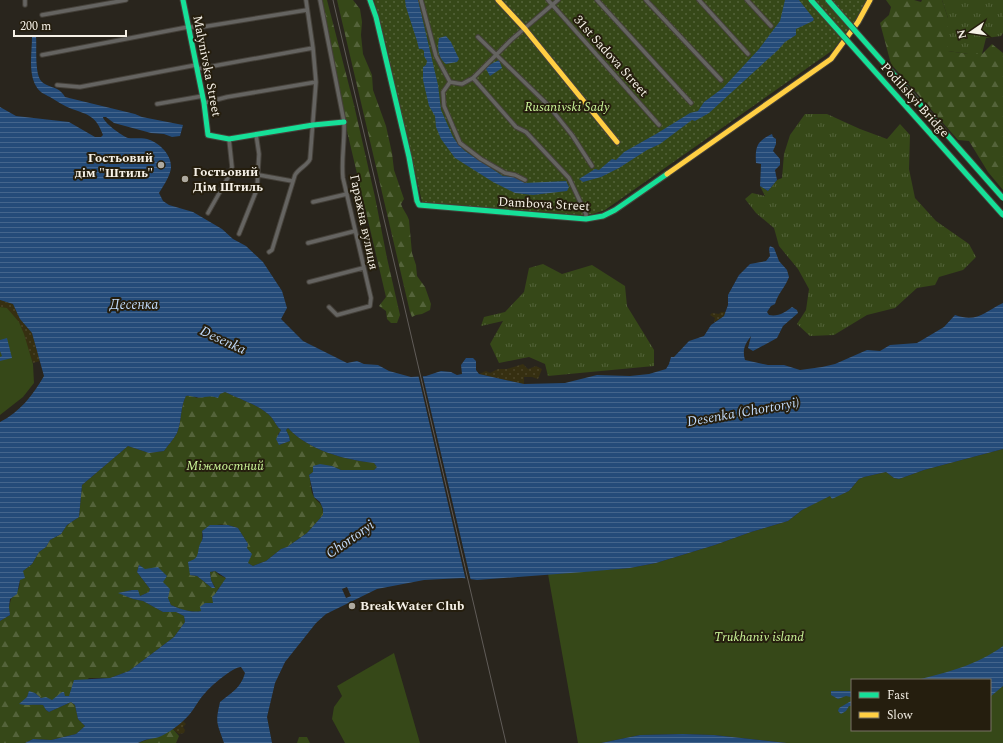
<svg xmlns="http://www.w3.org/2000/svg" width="1003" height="743" font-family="Spectral,serif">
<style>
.grass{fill:url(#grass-tufts)}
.forest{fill:url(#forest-firs)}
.sand{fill:url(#sand-dots)}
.park{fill:#364818;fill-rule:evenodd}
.garden{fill:url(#garden-dots)}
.water{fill:url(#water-rules)}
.pier{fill:#29251d}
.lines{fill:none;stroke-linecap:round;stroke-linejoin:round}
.street-casing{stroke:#45413a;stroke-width:5.5}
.fast-casing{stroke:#45413a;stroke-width:7}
.slow-casing{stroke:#45413a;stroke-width:7}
.street{stroke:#656461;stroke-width:3.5}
.fast{stroke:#16e098;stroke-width:5}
.slow{stroke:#ffcf43;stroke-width:5}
.rail{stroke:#605c58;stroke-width:1}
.fast-bridge-casing{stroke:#45413a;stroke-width:7;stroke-linecap:butt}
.fast-bridge{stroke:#16e098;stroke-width:5}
.poi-dot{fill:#aeaaa0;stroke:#251e0e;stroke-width:1.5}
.labels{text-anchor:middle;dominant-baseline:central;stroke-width:4;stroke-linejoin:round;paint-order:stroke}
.street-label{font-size:13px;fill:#f6f1e7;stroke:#251e0e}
.park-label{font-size:13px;font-style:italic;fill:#cbf598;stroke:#251e0e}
.poi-label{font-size:13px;font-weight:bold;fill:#f6f1e7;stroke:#251e0e;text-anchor:start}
.water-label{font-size:14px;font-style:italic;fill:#c1daf9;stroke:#251e0e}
</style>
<defs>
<pattern id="grass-tufts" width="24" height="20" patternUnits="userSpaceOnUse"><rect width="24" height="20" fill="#364818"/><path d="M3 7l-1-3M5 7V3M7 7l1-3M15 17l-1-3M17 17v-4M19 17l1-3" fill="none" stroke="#54633a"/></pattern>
<pattern id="forest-firs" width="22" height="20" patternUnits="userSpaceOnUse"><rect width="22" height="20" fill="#364818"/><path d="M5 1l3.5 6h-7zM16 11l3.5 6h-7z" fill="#54633a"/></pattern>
<pattern id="sand-dots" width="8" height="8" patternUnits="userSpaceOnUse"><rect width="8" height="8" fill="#362f11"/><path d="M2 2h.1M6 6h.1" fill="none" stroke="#4a4328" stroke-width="1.8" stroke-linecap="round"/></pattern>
<pattern id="garden-dots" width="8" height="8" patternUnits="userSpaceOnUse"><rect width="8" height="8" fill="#364818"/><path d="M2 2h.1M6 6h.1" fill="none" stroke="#54633a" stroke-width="1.8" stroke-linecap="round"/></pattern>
<pattern id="water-rules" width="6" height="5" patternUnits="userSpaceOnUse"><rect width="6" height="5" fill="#244b79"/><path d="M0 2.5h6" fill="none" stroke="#44658c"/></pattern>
</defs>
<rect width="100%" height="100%" fill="#29251d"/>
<path class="grass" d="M942 0H1003V33L1001 36 986 38 982 54H968L948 51V18Z
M805 114H827L860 129 887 139 900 124 910 135 909 169 915 198 936 221 969 244 976 257 963 270 939 277 935 285 917 288 895 308 867 315 834 335 810 336 797 324 806 310 809 289 798 269 779 246 774 228 756 213 745 199 752 193 765 196 760 186 768 191 777 180 782 178 784 154 790 135Z
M543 264 562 274 592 265 625 286 627 306 654 350V366L548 376 545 364 529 357 499 363 490 344 503 321 481 326 484 317 505 312 524 292 529 268Z"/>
<path class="forest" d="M322 0H327L354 105 375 197 387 258 400 315 397 323H391L387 319 386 311 379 306 386 297 347 131Z
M337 0H353L360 9 362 22 361 35 363 54 372 75 373 90 386 126 392 153 394 170 404 199 401 204C403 210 407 214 409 220L412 253 416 265 417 276 425 287 431 304 430 310 422 314 416 315 412 317 410 312Z
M886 0H914L921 2 922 0H942L948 18V51L968 54H982L992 44 1003 53V190L988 172 969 141 958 140 891 64 880 23 889 15 891 7Z
M225 392C239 399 262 406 272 418 275 422 277 427 281 430L278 434 279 445 290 441 289 436 286 430 288 428C308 450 345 460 374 463L377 467 374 470H341L332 466 313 472 309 475C311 482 310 489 313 495 317 504 323 501 323 515L307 533 287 547 281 549 266 561 253 566 248 563 247 548 248 544 238 528C224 523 214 523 202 531V543C199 547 200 548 199 552 197 561 189 566 190 575L197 576 212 588 215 587 211 580 210 572 215 571 219 575 226 578 224 582 218 589 213 603 202 611 196 612 183 610 171 605C166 593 150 572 139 565L137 572 150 589 149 592 140 596 132 590 119 593 133 599 143 601 163 612H176L184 616 185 622 174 637 129 671 110 678H89L69 696 52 700 41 698 35 693 29 692 27 697 25 701 30 704 43 705 46 710 49 712 71 702 75 705 78 719 85 726 76 734 51 740 33 739 25 743H0V621L10 615 9 607 11 599 19 588 20 580 23 571 32 564 39 552 46 547 50 540 61 534 67 525 79 517 82 485 128 446 149 453 164 451C168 445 174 439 177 433 182 421 180 407 186 396L191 395 197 398Z
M173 729 179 736 176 743H138L152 738 158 737Z"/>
<path class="sand" d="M0 300 13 304 20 319 32 333 40 361 33 363 19 327 0 309Z
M721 312H726L724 316 714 322 715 318 710 315 712 313 719 314Z
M523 364 528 369 536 366 542 369 538 379 532 377H524V384L479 374 486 371 490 373 498 369H507Z
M183 721 186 724 183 727 185 730 184 733 179 734 173 729Z"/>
<path class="park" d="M0 307 7 308 19 322 24 334 33 364 34 383 23 397 0 415Z
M1003 449V743H787L714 735 683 734 640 735 601 743H578L548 574 630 568 656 563 679 556 715 545 751 532 788 521 802 510 813 504 830 496 845 493 849 491 859 479 864 477 886 472 894 478 899 479 924 470ZM852 680H990V730H852Z
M394 653 420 743H345L332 719 334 707 342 696 337 686Z
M299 737H307L310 743H297Z"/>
<path class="garden" d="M374 0H867L856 20 833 50 605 210 593 214 580 215 422 202 383 32Z"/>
<path class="water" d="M405 0H418L438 85 441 110 453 137 458 144 465 151 503 176 515 177 525 183 566 181 569 187 567 191 533 195 515 193 493 182 455 158 441 139 436 127 435 116 429 106 423 80V67L426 65 427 61 424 56V51L422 49H419L417 41 406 7Z
M785 0H799L814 19 813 21 796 29V35L785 42 778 50 709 113 695 121 692 120 660 144 647 150 619 168 601 177 583 182 579 179 595 169 599 170 612 159 616 160 624 152 656 134 690 113 698 111 704 102 723 88 759 49 780 21Z
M34 36H36C37 46 34 75 42 82 51 89 59 86 65 97L135 114 142 117 183 125 180 136 172 137 164 134 151 133 114 123 106 117H103C103 122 122 136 128 138 135 139 142 137 150 140 160 144 172 155 171 168 170 176 164 185 159 193L163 201 169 205 193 212 222 229 233 239 246 246 263 262 282 291 287 308 281 319 303 341 347 363 357 361 364 364 378 365 389 371 411 377 426 376 441 371 451 372 457 375 462 374 461 365 466 358H473L476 361V370L479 374 524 384 565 383 597 375 630 376 649 374 666 369 669 364 671 357H674L689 341 704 336 711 325 724 316 728 305V295L739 275 750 264 766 261 770 256 769 249 770 246 774 248 779 261 787 270 789 277C785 288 778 293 775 304L771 306 767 312 769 315C778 317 786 312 792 307L797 310 798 313 783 326 777 338 753 351 748 348 751 336C745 344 742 350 745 360L768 365H784L800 370 822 367 835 364 867 350 880 351 890 345 917 343 944 327 955 315C977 323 984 312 1003 303V449L924 470 899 479 894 478 886 472 864 477 859 479 849 491 832 499 830 496 802 510 788 521 751 532 715 545 656 563 630 568 584 572 477 580 462 578 424 580 377 589 326 614 316 623 285 662 275 683 267 717 272 743H224C217 722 215 724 220 702 231 693 241 688 245 673L241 667C233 667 211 686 206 692 199 699 195 708 189 715 182 723 169 733 159 737 152 739 145 739 138 743H25L33 739 51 740 76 734 85 726 78 719 75 705 71 702 49 712 46 710 43 705C35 704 27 706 19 704L27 697 29 691 35 693 41 698 46 697 52 700 62 692H64L65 696H69L74 680 110 678 129 671 174 637 185 622 184 616 176 612H163L143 601 133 599 118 593 132 590H138L140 596 149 592 150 589 137 572 139 565 145 569 158 567 167 576 163 582 170 589 168 598 171 605C180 609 191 613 201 611L200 607 205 603H213L212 597 215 594 226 578 215 571 210 572 211 580 215 588H212L197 576 190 575 188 562C198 558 197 557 199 547 201 540 204 541 202 531L210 525H228L238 528 248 544 247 548 252 554 248 563 253 566 266 561 281 549 287 547 307 533 323 515V509L320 502 314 497 309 475 313 472V466L320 464 332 466 341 470H374L377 467 374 463C345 460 308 450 288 428L286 430 289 436 290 441 279 445 276 439 281 430C277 427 275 422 272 418 262 406 239 399 225 392L220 394 218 398C207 394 204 399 196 397 192 397 190 395 186 396 180 407 182 421 177 433 174 439 168 445 164 451L149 453 128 446 82 485 79 517 67 525 61 534 50 540 46 547 39 552 32 564 23 571 25 578 20 580 17 594 10 599 9 607 10 615 0 621V422C20 412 33 395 44 376L32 333 20 319 13 304 0 300V107L16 116 69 122 95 137H101L103 135C96 116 89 115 72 109 64 106 57 101 50 97 44 94 39 92 36 86 28 72 32 52 32 37Z
M446 36 451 42 459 59 457 62 446 64C438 58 437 48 439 38Z
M499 60 502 68 490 76 486 69 487 66Z
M772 134 773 137 776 139V144L773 151 780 159V165L775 170 777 180 768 191 760 186 761 164 756 163C755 146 757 141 772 134Z
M7 338 12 358 0 361V357L2 356 0 351V340Z
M1003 646V686L990 697V680H917C948 672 977 665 1003 646Z
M831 691H852V706H849L846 711 841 714 838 711 839 708 851 701V697L846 696 838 699 831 695Z
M683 734 714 735 787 743H601L640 735Z"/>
<path class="pier" d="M422 373 471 581H466L418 374Z
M347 587 351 596 346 598 342 589Z"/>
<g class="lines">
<g class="street-casing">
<path id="street" d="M25 0V5
M320 0 344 122C345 141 341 159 343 178L371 298 370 306 337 315 329 307
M421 0 436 56 450 82 462 84 473 78 511 40 558 0
M548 0 659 125
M597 0 691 103
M646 0 721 80
M699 0 748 54
M747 0 771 26
M42 15 126 0
M478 37 548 105 572 135 592 166
M42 55 188 27H202L307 10
M197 69 313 48
M473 78 516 127 526 132 569 178 586 214V219
M450 82 443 92 444 106 460 143 481 159 505 173 515 175 525 180
M57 85 80 87 196 65
M204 103 227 97 316 82
M157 104 203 96
M259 175 292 181
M313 202 347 194
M208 213 230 174 232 167 229 139
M239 234 257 189 259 154 256 134
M308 243 355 231
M269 252 272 250 295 175C299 168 308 165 310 159L316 82 313 48 306 0
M309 282 363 268"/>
</g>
<g class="fast-casing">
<path id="fast" d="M183 0 204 103 208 135 229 139 313 125 344 122
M370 0 376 17 409 157 417 201 419 205 586 219 603 216 615 210 667 174"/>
</g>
<g class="slow-casing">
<path id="slow" d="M498 0 525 29 617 142
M667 174 831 59 858 22 870 0"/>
</g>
<use href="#street" class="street"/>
<use href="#fast" class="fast"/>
<use href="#slow" class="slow"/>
<path class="rail" d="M333 0 506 743"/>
<g class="fast-bridge-casing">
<path id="fast-bridge" d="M811 0 1003 215
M828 0 1003 198"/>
</g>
<use href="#fast-bridge" class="fast-bridge"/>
</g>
<g class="poi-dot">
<circle cx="161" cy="165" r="4"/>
<circle cx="185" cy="179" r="4"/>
<circle cx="352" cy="606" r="4"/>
</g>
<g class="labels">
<g class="street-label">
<text transform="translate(611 56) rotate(48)">31st Sadova Street</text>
<text transform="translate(207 66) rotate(79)">Malynivska Street</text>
<text transform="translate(915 100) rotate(48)">Podilskyi Bridge</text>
<text transform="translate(544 204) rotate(3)">Dambova Street</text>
<text transform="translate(364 222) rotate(78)">Гаражна вулиця</text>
</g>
<g class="park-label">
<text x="567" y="107">Rusanivski Sady</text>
<text x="225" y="466">Міжмостний</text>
<text x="759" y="637">Trukhaniv island</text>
</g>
<g class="poi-label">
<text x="153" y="158" text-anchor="end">Гостьовий<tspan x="153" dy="15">дім "Штиль"</tspan></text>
<text x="193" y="172">Гостьовий<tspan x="193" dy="15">Дім Штиль</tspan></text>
<text x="360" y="606">BreakWater Club</text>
</g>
<g class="water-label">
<text x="134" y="304">Десенка</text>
<text transform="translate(223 340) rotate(25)">Desenka</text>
<text transform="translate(743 412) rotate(-10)">Desenka (Chortoryi)</text>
<text transform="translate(350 539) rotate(-35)">Chortoryi</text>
</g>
</g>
<rect x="851" y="679" width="140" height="52" fill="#251e0e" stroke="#797265"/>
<rect x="859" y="692" width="20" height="6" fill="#16e098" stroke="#797265"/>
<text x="887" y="699" font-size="12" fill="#f6f1e7">Fast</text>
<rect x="859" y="712" width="20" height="6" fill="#ffcf43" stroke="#797265"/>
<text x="887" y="719" font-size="12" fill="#f6f1e7">Slow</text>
<g transform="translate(971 32) rotate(257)" stroke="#251e0e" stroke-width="3" paint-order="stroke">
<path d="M0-3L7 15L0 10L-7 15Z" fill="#f6f1e7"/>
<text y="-6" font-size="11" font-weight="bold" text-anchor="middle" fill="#f6f1e7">N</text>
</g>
<path d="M14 30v6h112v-6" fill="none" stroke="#f6f1e7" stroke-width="2"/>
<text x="20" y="30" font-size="12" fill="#f6f1e7" stroke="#251e0e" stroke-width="3" paint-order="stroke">200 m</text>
</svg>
